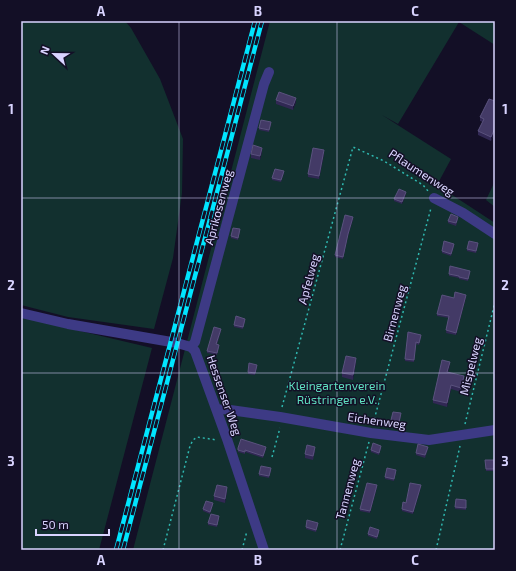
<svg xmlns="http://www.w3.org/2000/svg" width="516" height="571" font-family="'Exo 2',sans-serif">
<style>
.green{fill:#12302f}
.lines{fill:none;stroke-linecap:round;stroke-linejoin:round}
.path{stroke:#2fb8b0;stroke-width:1.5;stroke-dasharray:2 3;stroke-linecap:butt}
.minor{stroke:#3d3a85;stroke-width:10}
.rail-casing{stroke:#00e5ff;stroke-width:4.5}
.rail{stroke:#130f26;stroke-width:3;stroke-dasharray:9;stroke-linecap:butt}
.wall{fill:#312854}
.shaded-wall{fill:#1d163a}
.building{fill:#433a66;stroke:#5a527e}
.grid{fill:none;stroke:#d9d4ff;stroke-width:1;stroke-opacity:0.55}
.labels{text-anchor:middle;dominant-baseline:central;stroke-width:3;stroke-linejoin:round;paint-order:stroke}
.street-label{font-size:12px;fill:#d9d4ff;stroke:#130f26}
.park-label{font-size:12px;fill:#5fe0c0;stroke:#130f26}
.neatline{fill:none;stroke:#d9d4ff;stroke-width:1.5}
.grid-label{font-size:13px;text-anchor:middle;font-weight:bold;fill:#d9d4ff}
</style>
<rect width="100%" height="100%" fill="#130f26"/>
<path class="green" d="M21 21H125L131 28 160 79 183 139 182 193 173 258 154 329 68 317 21 305Z
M270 21H495V45L459 22 398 124 382 115 451 159 437 185 495 223V550H133Z
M495 181V207L486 200Z
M21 317 152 348 99 550H21Z"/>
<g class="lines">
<path class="path" d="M282 407 353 147 384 161 423 185 428 191
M373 424 431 208
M465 424 495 302
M272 457 280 428
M163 550 190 446 193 440 197 437 217 440
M242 550 247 531
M340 550 369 442
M436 550 460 446"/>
<path class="minor" d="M434 198 463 213 495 234
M21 313 68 324 177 343 191 347 195 351 227 439 264 550
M191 347 195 342 264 84 269 72
M217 411 223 409 280 417 371 433 429 440 495 430"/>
<g class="rail-casing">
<path id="rail" d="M116 550 255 21
M123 550 262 21"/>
</g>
<use href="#rail" class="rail"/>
</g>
<path class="wall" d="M276 100 296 102 293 110 276 104Z
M495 101V132L491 141 478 135V131L483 122 480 121V117Z
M271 124 269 132 259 130V128Z
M262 152 260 160 251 158V154Z
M324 154 319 179 308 177V174Z
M284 173 281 182 272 180V178Z
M406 194 402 204 394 201V199Z
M353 219 348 236 343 259 335 257V255Z
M458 219 456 226 448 223V221Z
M240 231 238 240 231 238V236Z
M478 245 476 253 467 251V249Z
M454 246 451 256 442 253V251Z
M470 273 468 281 459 279V278L449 276V274Z
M466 297 456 335 446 333 449 318 437 316V314L454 298Z
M245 321 243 329 234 327V325Z
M221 331 217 345 219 347 217 355 207 353V351Z
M408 332 421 337 419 345 416 344 414 362 405 361Z
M356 362 353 380 342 377V373Z
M450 366 448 372 464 379 461 392 451 389 447 407 433 403V400Z
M257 367 255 375 248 374V372Z
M401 416 399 424 391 422V420Z
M238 448 266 449 263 458 245 452V454L238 452Z
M381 448 379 455 371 452V450Z
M428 449 425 458 416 455V453Z
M315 451 313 460 305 458V454Z
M485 460H494V471H486Z
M271 470 269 478 259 476V474Z
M396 472 394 481 385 479V477Z
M377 487 370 513 360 511V509Z
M421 487 413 514 402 511V509L406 503Z
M227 491 225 503 214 500V496Z
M456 499 466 500V510L455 509Z
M213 505 210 514 203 511V509Z
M219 518 217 527 208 525V523Z
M318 525 316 532 306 529V527Z
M379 532 377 539 368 536V534Z"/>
<path class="shaded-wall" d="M296 98V102L293 110V106Z
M495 128V132L491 141V137Z
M262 148V152L260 160V156Z
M324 150V154L319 179V176Z
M406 192V194L402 204V202Z
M353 217V219L348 236 343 259 348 234Z
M466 295V297L456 335V333Z
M356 358V362L353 380V375Z
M450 362V366L447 376V372Z
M464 376V379L461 392V388Z
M451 385V389L447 407V403Z
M377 485V487L370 513V511Z
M421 485V487L413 514V512Z
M227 487V491L225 503V499Z"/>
<path class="building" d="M279 92 296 98 293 106 276 100Z
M489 99 495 101V128L491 137 478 131 484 119 480 117Z
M261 120 271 122 269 130 259 128Z
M253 145 262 148 260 156 251 154Z
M313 148 324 150 319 176 308 174Z
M275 169 284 171 281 180 272 178Z
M399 189 406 192 402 202 394 199Z
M451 214 458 217 456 223 448 221Z
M345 215 353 217 348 234 343 257 335 255Z
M233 228 240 229 238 238 231 236Z
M444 241 454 244 451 254 442 251Z
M469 241 478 243 476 251 467 249Z
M450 266 470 271 468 279 459 277V276L449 274Z
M455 292 466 295 456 333 446 330 449 316 437 314 442 295 454 298Z
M236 316 245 319 243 327 234 325Z
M214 327 221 329 216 344 219 345 217 353 207 351Z
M408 332 421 335 419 343 416 342 414 360 405 359Z
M346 356 356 358 353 375 342 373Z
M442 360 450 362 447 372 464 376 461 388 451 385 447 403 433 400Z
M249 363 257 365 255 373 248 372Z
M393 412 401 413 399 422 391 420Z
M241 439 266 447 263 456 245 450V452L238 450V448Z
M373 443 381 446 379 453 371 450Z
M418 444 428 447 425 455 416 453Z
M307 445 315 447 313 456 305 454Z
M485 460H494V469H486Z
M261 466 271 468 269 476 259 474Z
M387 468 396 470 394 479 385 477Z
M367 483 377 485 370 511 360 509Z
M410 483 421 485 413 512 402 509 403 502 406 503Z
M217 485 227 487 225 499 214 496Z
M456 499 466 500V508L455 507Z
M206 501 213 503 210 512 203 509Z
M211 514 219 516 217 525 208 523Z
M307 520 318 523 316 530 306 527Z
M370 527 379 530 377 537 368 534Z"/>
<path class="grid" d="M179 21V550M337 21V550M21 198H495M21 373H495"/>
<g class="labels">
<g class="street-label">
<text transform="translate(422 172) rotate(33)">Pflaumenweg</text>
<text transform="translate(218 207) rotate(-75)">Aprikosenweg</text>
<text transform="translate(308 279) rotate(-75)">Apfelweg</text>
<text transform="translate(394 313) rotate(-75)">Birnenweg</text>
<text transform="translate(470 366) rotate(-76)">Mispelweg</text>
<text transform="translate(225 395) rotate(71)">Hessenser Weg</text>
<text transform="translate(377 420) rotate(8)">Eichenweg</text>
<text transform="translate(347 489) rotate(-75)">Tannenweg</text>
</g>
<g class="park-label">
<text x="337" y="385">Kleingartenverein<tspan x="337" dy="14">Rüstringen e.V.</tspan></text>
</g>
</g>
<rect width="516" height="571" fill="none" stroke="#130f26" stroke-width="44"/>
<g transform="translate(54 54) rotate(292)" stroke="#130f26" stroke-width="3" paint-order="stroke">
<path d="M0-3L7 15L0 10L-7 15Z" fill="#d9d4ff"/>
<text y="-6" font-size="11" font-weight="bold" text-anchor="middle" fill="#d9d4ff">N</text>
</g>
<path d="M36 529v6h73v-6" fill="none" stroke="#d9d4ff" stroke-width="2"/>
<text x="42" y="529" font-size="12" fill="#d9d4ff" stroke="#130f26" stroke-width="3" paint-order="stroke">50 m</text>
<rect x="22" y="22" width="472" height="527" class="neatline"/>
<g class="grid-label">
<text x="101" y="16">A</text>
<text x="258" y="16">B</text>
<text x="415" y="16">C</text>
<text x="11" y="114">1</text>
<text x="505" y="114">1</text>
<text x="11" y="290">2</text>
<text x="505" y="290">2</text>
<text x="11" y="466">3</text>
<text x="505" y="466">3</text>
<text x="101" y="565">A</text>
<text x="258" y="565">B</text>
<text x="415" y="565">C</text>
</g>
</svg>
